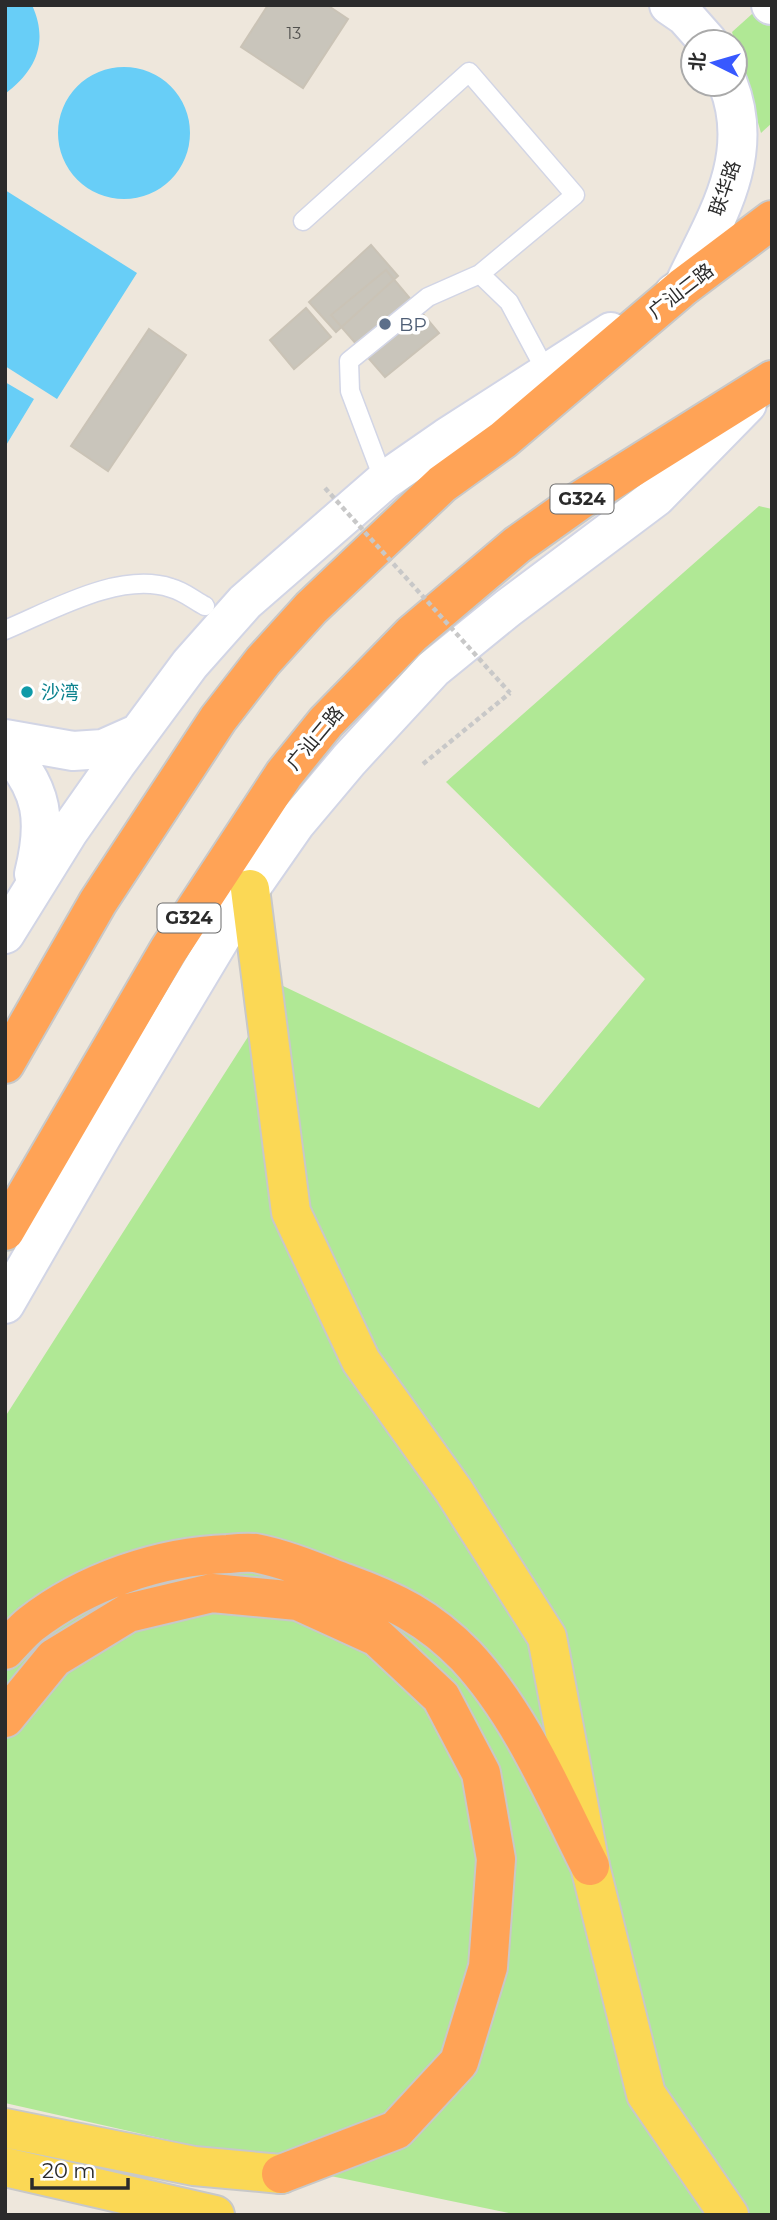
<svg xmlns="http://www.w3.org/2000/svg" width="777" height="2220" font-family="Montserrat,'Noto Sans SC',sans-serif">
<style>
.green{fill:#b0e895}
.water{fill:#68cef7}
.building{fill:#c9c5bb;stroke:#cac3b6;stroke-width:2}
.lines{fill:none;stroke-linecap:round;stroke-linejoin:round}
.lane-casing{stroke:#d2d5e5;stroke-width:21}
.secondary-casing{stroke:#d2d5e5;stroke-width:42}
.primary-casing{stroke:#c8c8c8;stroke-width:42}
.highway-casing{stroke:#c8c8c8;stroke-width:42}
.path{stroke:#c8c8c8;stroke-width:4.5;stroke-dasharray:5 3.5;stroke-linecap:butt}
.lane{stroke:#fff;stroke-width:18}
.secondary{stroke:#fff;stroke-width:38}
.primary{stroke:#fbd855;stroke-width:38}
.highway{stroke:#ffa356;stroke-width:38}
.path-bridge{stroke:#c8c8c8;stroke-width:4.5;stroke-dasharray:5 3.5;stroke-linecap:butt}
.service-dot{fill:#5c6f8a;stroke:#fff;stroke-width:2.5}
.culture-dot{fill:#0f9aa8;stroke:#fff;stroke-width:2.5}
.labels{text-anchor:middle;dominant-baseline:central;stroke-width:7;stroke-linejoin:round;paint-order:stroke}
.number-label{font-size:16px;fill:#52524f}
.shield{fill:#fff;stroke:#6b6b6b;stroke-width:2}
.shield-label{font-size:18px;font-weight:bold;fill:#2b2b2b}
.street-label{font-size:19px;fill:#2b2b2b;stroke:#fff}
.service-label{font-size:19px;fill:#4e5e75;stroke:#fff;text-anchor:start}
.culture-label{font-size:19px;fill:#0d838f;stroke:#fff;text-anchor:start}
</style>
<rect width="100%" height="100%" fill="#eee7dc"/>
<path class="green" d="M752 14 772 20V123L761 133 732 32Z
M759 506 772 509V2215H519L292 2168 5 2103V1417L281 985 539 1108 645 979 446 782Z"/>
<path class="water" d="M5 5H32C49 42 36 71 5 94Z
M58 133a66 66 0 1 1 132 0a66 66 0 1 1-132 0Z
M5 190 137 273 57 399 5 366Z
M5 382 34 399 5 447Z"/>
<path class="building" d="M268 5H327L348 19 303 88 241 47Z
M371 245 398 276 336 332 309 302Z
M386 270 439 333 385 377 331 315Z
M306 308 331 337 294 369 270 340Z
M149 329 186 355 108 471 71 446Z"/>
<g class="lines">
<g class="lane-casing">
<path id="lane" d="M303 221 469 72 575 195 480 274
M384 481 350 391 349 361 428 297 480 274 509 302 547 373
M5 630C53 610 120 571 171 588 183 591 194 600 205 606"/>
</g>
<g class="secondary-casing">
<path id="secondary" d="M669 5 685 16 708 42
M771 5H772
M674 293 683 287C714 221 757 158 728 84
M5 739 73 751 103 749 139 733
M5 748C44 789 47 822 34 874
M5 934 69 831 116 764 190 664 245 602 384 481 446 438 611 332
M5 1304 102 1136 250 889 296 823 349 760 433 669 508 608 656 497 747 404"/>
</g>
<g class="primary-casing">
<path id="primary" d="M250 889 291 1212 361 1361 454 1491 547 1637 590 1866 646 2094 729 2215
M5 2128 194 2166 281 2174
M5 2167 215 2215"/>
</g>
<g class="highway-casing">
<path id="highway" d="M5 1064 98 902 218 719 263 661 311 608 442 484 503 440 683 287 772 220
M5 1231 168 951 284 774 326 722 412 634 517 545 579 501 772 380
M5 1650C14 1641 22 1631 31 1624 85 1582 160 1556 228 1554 237 1553 246 1552 255 1553 286 1559 316 1572 345 1583 395 1601 429 1618 466 1656 521 1715 554 1795 590 1866
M5 1718 54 1658 128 1613 212 1593 298 1601 377 1637 441 1697 481 1773 496 1859 488 1967 459 2062 396 2130 281 2174"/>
</g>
<path class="path" d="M423 764 510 693"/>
<use href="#lane" class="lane"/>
<use href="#secondary" class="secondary"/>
<use href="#primary" class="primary"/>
<use href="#highway" class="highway"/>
<path class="path-bridge" d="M325 488 510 693"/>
</g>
<circle class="service-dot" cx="385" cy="324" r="7"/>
<circle class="culture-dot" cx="27" cy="692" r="7"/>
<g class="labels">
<g class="number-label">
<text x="294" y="33">13</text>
</g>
<g class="shield">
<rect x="550.5" y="484.5" width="63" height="29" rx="5"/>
<rect x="157.5" y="903.5" width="63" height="29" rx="5"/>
</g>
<g class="shield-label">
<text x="582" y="499">G324</text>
<text x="189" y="918">G324</text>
</g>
<g class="street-label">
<text transform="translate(725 188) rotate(-71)">联华路</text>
<text transform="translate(681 291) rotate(-38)">广汕二路</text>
<text transform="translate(315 738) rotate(-50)">广汕二路</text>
</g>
<g class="service-label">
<text x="399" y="324">BP</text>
</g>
<g class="culture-label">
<text x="41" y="692">沙湾</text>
</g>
</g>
<rect width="777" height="2220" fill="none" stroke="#2b2b2b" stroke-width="14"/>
<g transform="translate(714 63) rotate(275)"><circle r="33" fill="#ffffff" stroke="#aaaaaa" stroke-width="2"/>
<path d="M0-5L12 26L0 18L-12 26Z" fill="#3859ff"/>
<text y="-10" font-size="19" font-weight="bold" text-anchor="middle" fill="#2b2b2b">北</text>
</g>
<path d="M32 2178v10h96v-10" fill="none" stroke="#2b2b2b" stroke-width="3.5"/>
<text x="42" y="2178" font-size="21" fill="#2b2b2b" stroke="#ffffff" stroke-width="5" paint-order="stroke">20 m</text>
</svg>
